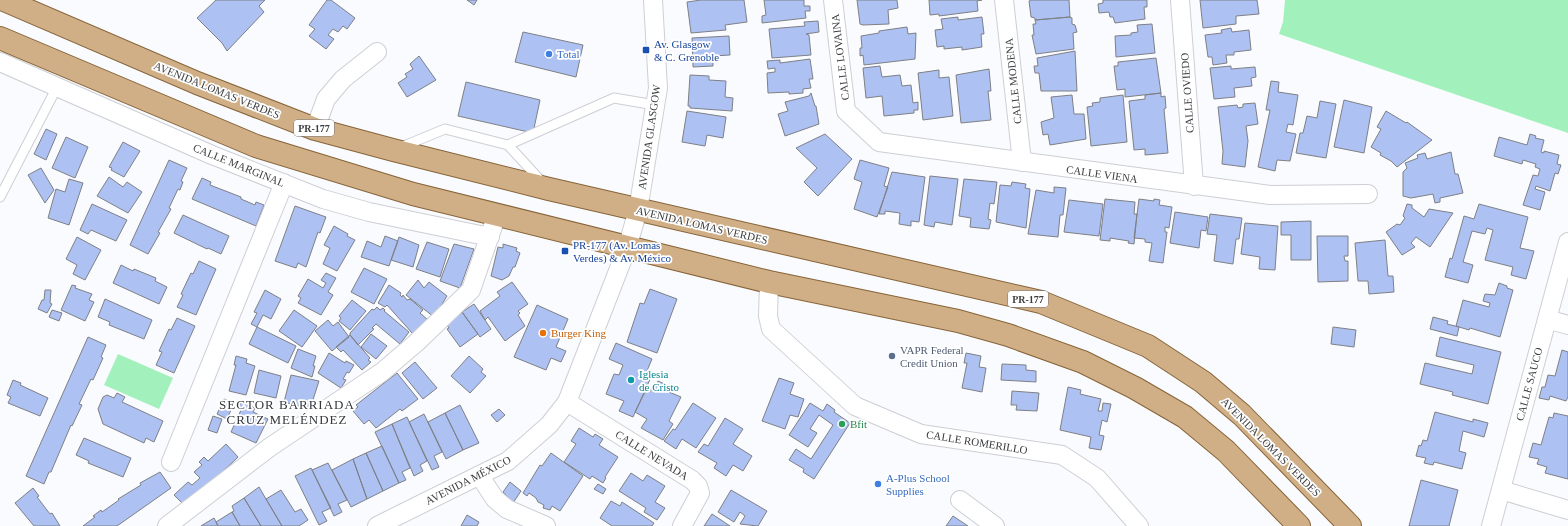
<svg xmlns="http://www.w3.org/2000/svg" width="1568" height="526" font-family="Georgia,serif">
<style>
.green{fill:#a2f1bd}
.building{fill:#adc1f3;stroke:#7e8085}
.lines{fill:none;stroke-linecap:round;stroke-linejoin:round}
.lane-casing{stroke:#cdcfd5;stroke-width:11}
.street-casing{stroke:#cdcfd5;stroke-width:20}
.primary-casing{stroke:#876439;stroke-width:24}
.lane{stroke:#fff;stroke-width:9}
.street{stroke:#fff;stroke-width:18}
.primary{stroke:#d0af86;stroke-width:22}
.transit-dot{fill:#1a4fb4;stroke:#fff;stroke-width:1.5}
.shop-dot{fill:#3f7fe0;stroke:#fff;stroke-width:1.5}
.food-dot{fill:#e8710a;stroke:#fff;stroke-width:1.5}
.service-dot{fill:#5c6f8a;stroke:#fff;stroke-width:1.5}
.culture-dot{fill:#0f9aa8;stroke:#fff;stroke-width:1.5}
.leisure-dot{fill:#2e9e5b;stroke:#fff;stroke-width:1.5}
.labels{text-anchor:middle;dominant-baseline:central;stroke-width:3.5;stroke-linejoin:round;paint-order:stroke}
.shield{fill:#fff;stroke:#767678;stroke-width:1}
.shield-label{font-size:10px;font-weight:bold;fill:#3b3c3e}
.transit-label{font-size:11px;fill:#164399;stroke:#fff;text-anchor:start}
.shop-label{font-size:11px;fill:#366cbe;stroke:#fff;text-anchor:start}
.street-label{font-size:11px;fill:#3b3c3e;stroke:#fff}
.food-label{font-size:11px;fill:#c56008;stroke:#fff;text-anchor:start}
.service-label{font-size:11px;fill:#4e5e75;stroke:#fff;text-anchor:start}
.culture-label{font-size:11px;fill:#0d838f;stroke:#fff;text-anchor:start}
.leisure-label{font-size:11px;fill:#27864d;stroke:#fff;text-anchor:start}
.quarter-label{font-size:13px;letter-spacing:1px;fill:#34363a;stroke:#fff}
</style>
<rect width="100%" height="100%" fill="#fafbfe"/>
<path class="green" d="M1285 0H1568V133L1279 34 1283 22Z
M118 354 173 378 159 409 104 385Z"/>
<path class="building" d="M216 0H265L259 6 264 12 227 51 222 43 197 18Z
M327 0H331L355 18 347 29 343 26 338 32 333 29 328 35 334 39 326 49 309 36 315 29 309 25Z
M467 0H477L474 5Z
M701 0H744L747 22 725 25 726 30 691 33 687 2Z
M764 0H804V6H810V11H805L806 18 762 23V16L766 15Z
M857 0H897L898 8 888 10 889 24 863 25 860 24Z
M929 0H982L977 1 978 11 939 16V14L930 15Z
M1031 0H1069L1070 17 1035 20V18L1031 17 1029 1Z
M1103 0H1147V7H1144L1145 19 1115 23 1113 17H1110L1109 12 1099 13 1098 4 1103 3Z
M1200 0H1257L1259 14 1236 16V24L1203 28Z
M958 17V20L982 17 984 34H981L982 47 962 50V47L944 49V46L937 47 935 30 943 29 941 19Z
M1070 17 1072 18V24L1075 25 1077 32 1073 33 1074 49 1036 54 1032 35H1034L1033 24H1036L1035 20Z
M818 21 819 32 806 34 809 35 811 55 772 58 769 29 805 26 804 22Z
M1152 24 1155 53 1116 57 1115 36 1131 35V33L1138 32 1137 25Z
M907 27 908 34 916 33 915 59 864 65 863 55 860 56V48H862L861 36 879 33V31Z
M1231 28 1232 32 1249 30 1251 50 1234 52V55H1226L1227 63 1213 65 1212 57H1208L1205 35 1222 33 1221 30Z
M523 32 583 45 576 77 515 62Z
M729 36 730 55 713 56V66L693 67 692 38Z
M1075 51 1077 91H1041L1039 73H1035L1034 66H1038L1037 58Z
M419 56 436 80 407 97 398 83 407 77 405 74 413 69 410 64Z
M1156 58 1161 93 1125 97V89L1117 90 1114 66H1118V62Z
M810 59 813 79H809L811 88 803 89V93L789 94V92L768 93 767 73 775 72V68L768 69 767 61 780 60V63Z
M880 66 882 77 900 75 902 86 911 85 913 103 918 102V110H914V113L884 116 882 96 866 98 863 68Z
M1231 66V69L1255 67 1256 77 1251 78 1252 86 1234 88 1235 97 1214 99 1210 68Z
M989 69 991 91H988L991 120 961 123 956 75Z
M939 70V78L949 77 953 116 923 120 918 73Z
M690 75 709 76V80L726 81 725 97 733 98 732 111 690 108V106H688Z
M1271 81 1279 82 1278 92 1298 95 1293 125 1288 124 1286 132 1296 134 1290 161 1277 160 1275 171 1258 167 1270 110H1266Z
M466 82 540 100 533 133 458 116Z
M811 93 815 106H816L819 124 785 136 778 114 788 111 785 102 809 96Z
M1161 93V97L1165 96 1166 108 1164 109 1168 153 1145 155V149L1134 150 1129 101 1145 99V95Z
M1072 95 1074 114H1084L1086 139 1050 145 1048 134 1043 135 1041 122 1054 118 1051 97Z
M1123 95 1127 142 1091 146 1087 107 1093 106 1092 103 1100 102V98Z
M1344 100 1372 107 1364 153 1334 147Z
M1320 101 1336 104 1326 158 1296 153 1300 133H1303L1307 116 1317 118Z
M1255 103 1258 124 1246 126 1248 141 1245 167 1222 164 1223 151 1218 107 1237 105 1238 108 1243 107V104Z
M687 111 726 117 723 138 707 135 705 146 682 142Z
M1386 111 1406 123 1407 122 1432 140 1397 167 1391 161 1380 155 1381 153 1371 147 1381 129 1377 127Z
M46 129 57 134 46 160 34 154Z
M825 134 852 159 818 196 804 182 817 168 796 148Z
M1530 134 1536 136 1535 138 1544 140 1541 152 1544 153V151L1559 155 1557 164 1561 165 1558 174 1555 173 1550 191 1536 186 1535 189 1545 192 1540 210 1523 205 1533 175 1538 176 1540 169 1535 167 1536 164 1523 160 1522 164 1494 156 1499 137 1527 145Z
M66 137 88 147 75 178 52 168Z
M123 142 140 151 124 177 111 170 112 168 109 167Z
M1451 152 1455 174H1458L1463 193 1440 198V202L1435 203 1433 194 1411 198 1403 196V172L1407 168 1405 163 1418 158 1417 155 1425 153 1427 159Z
M169 160 187 168 181 181 183 182 180 190 178 189 169 208 171 209 158 232 160 233 148 254 130 245Z
M860 160 889 168 884 186 888 187 877 217 854 209 862 182 854 179Z
M41 168 54 190 45 203 28 175Z
M892 172 925 177 919 222 911 221V226L899 224 900 213 885 211V214H879Z
M930 176 958 179 952 225 935 222 934 227 924 225Z
M109 177 123 187 127 182 142 192 128 213 97 196Z
M202 178 211 182 210 185 241 197V199L255 205 256 202 264 205 256 226 192 199Z
M69 179 83 183 69 225 48 218 56 189 65 192Z
M964 179 997 182 994 204 990 203 988 219 991 220 989 229 970 227 971 218 959 216Z
M1012 182 1026 184 1025 188 1030 189 1026 228 996 222 1000 185 1011 186Z
M1054 187 1066 188 1063 215H1060L1058 237 1028 234 1036 190 1054 193Z
M1105 199 1135 202 1134 214H1137L1134 244 1128 243 1129 241 1110 238V241L1100 240Z
M1139 199 1154 201V199L1160 200 1159 205 1172 207 1169 228 1165 227V232H1167L1163 263 1149 261 1152 243 1145 242V239L1134 238Z
M1069 200 1103 204 1099 236 1064 232Z
M92 204 127 220 116 241 91 230 88 234 80 230Z
M1407 204 1412 205V208L1424 217 1429 209 1453 213 1430 247 1416 237 1411 243 1415 247 1402 255 1386 232 1397 224 1400 225 1405 218 1403 216Z
M1479 204 1528 217 1520 248 1534 251 1526 279 1511 275 1513 267 1485 260 1493 230 1487 228 1485 234 1472 231 1463 262 1473 265 1468 283 1445 277 1450 258 1452 259 1464 216 1474 219Z
M295 206 326 217 320 233 318 232 306 267 298 263 296 268 275 261Z
M1175 212 1208 217 1206 231 1201 230 1199 248 1170 243Z
M1210 214 1242 218 1239 239H1236L1233 264 1214 261 1217 235 1207 234Z
M183 215 229 236 221 254 208 248 207 249 174 233Z
M1311 221V260H1291V235H1281V222Z
M1245 223 1278 226 1275 270 1259 269 1260 257 1241 254Z
M334 226 348 234 347 236 355 240 337 271 323 264 330 248 324 245Z
M385 236 398 241 389 266 361 257 367 241 381 247Z
M1317 236H1348V256H1344L1345 261H1348V281L1318 282Z
M77 237 101 250 85 280 73 274 77 265 66 259Z
M399 237 419 245 413 267 391 260Z
M1385 240 1388 276H1393L1394 292 1369 294 1368 281H1358L1355 243Z
M427 242 449 249 440 277 416 269Z
M454 244 474 249 460 288 440 281Z
M503 244 517 248 516 251 520 253 515 267H513L509 276 502 280 491 276 498 247 503 248Z
M199 261 216 269 196 315 177 307 183 295 181 294 191 273 193 274Z
M121 265 133 271 134 269 156 278 155 281 167 287 159 304 113 283Z
M364 268 387 279 374 304 351 292Z
M326 273 336 278 328 292 333 295 321 315 298 303 301 298 298 296 308 279 323 288 326 283 321 280Z
M418 280 424 288 429 282 447 296 434 317 406 295Z
M512 282 528 304 518 311 520 313 518 315 525 326 505 341 488 317 485 320 480 311 500 296 497 292Z
M1499 283 1507 286V288L1513 290 1500 337 1470 328 1469 330 1456 326 1463 300 1489 307 1490 303 1483 301 1485 294 1495 295Z
M72 285 76 286 75 288 92 294 89 300 94 302 85 321 61 310Z
M389 285 401 293 400 295 402 297 403 295 407 300 410 299 423 310 420 313 428 320 413 334 387 305 385 307 378 303Z
M650 289 677 299 657 353 627 342 640 303 644 304Z
M45 290H51L50 303 52 304 47 313 38 309 42 300H44Z
M265 290 281 299 271 319 263 315 257 327 251 324 257 313 254 312Z
M105 299 152 320 144 339 109 325 110 322 98 317Z
M352 300 366 311 350 330 339 321 341 318 339 316Z
M474 304 491 329 480 337 462 312Z
M537 305 568 319 556 347 566 351 561 362 551 358 546 370 514 357Z
M377 307 380 310 383 308 385 310 384 311 409 332 400 344 376 324 372 328 374 329 358 345 350 335V333L372 309 374 310Z
M52 310 62 313 59 321 49 317Z
M294 310 317 326 302 347 279 331Z
M462 312 478 334 460 347 447 329 449 328 446 324Z
M1433 317 1448 321 1447 324 1459 327 1457 336 1430 329Z
M177 318 195 326 174 373 156 365 162 352 159 351 169 329 171 330Z
M328 320 333 326 338 322 349 337 332 351 315 331Z
M257 327 296 346 288 363 249 344Z
M1333 327 1356 330 1354 347 1331 344Z
M371 334 387 346 376 359 361 347Z
M350 335 370 358 368 360 371 362 362 370 343 350 341 352 336 347Z
M88 337 106 345 101 357 103 358 93 380 91 379 79 404 82 405 72 426 71 425 51 472H49L44 484 26 476Z
M1440 337 1501 352 1488 404 1452 395 1453 392 1420 384 1425 363 1472 374 1474 365 1436 356Z
M616 343 652 359 646 373 652 375 633 417 619 411 624 401 606 394 614 374 619 375 623 365 609 359Z
M298 349 316 356 313 366H315L312 377 291 368Z
M1562 350 1568 352V397L1566 401 1550 396 1549 400 1539 398 1542 387H1545L1548 375 1555 376Z
M329 353 345 363 346 361 354 365 349 373 347 372 343 379 346 380 341 388 318 373Z
M966 353 981 356 979 367 986 368 982 392 962 388 967 363H964Z
M236 356 247 359 246 363 255 366 246 395 229 391 236 365H234Z
M469 356 483 369 481 372 486 376 470 393 451 376Z
M415 362 437 388 423 399 402 373Z
M1002 364 1026 365V370L1036 371V382L1001 380Z
M259 370 281 376 276 398 254 393Z
M397 373 418 399 402 411 400 409 376 428 369 420 364 424 353 411 358 407 356 405Z
M291 375 319 381 310 409 284 402Z
M779 378 794 383 790 394 804 399 798 417 790 415 785 429 762 421Z
M13 380 21 383 20 385 48 398 40 416 8 403 11 397 7 395Z
M658 381 671 387 669 392 681 397 669 421 673 424 663 440 641 428 647 419 635 412 646 390 650 392 651 389 653 390Z
M1068 387 1081 390 1080 394 1101 399 1098 411H1102L1103 403 1111 404 1107 422 1102 420 1099 435 1104 436 1101 450 1089 448 1091 437 1060 430Z
M1012 391 1039 393 1037 411 1016 410 1017 405H1011Z
M117 393 125 397 122 402 163 421 154 442 146 438 144 443 103 424 98 409 103 397 107 395 114 398Z
M224 399 234 403 227 419 217 414Z
M241 402 255 408 253 412 268 419 256 443 231 432 241 410 238 408Z
M693 403 716 418 696 448 682 439 676 449 664 441 673 429 675 430Z
M810 403 823 411 827 404 835 410 834 412 850 423 814 479 803 472 804 469 789 460 796 449 811 459 833 425 819 415 810 429 817 433 808 447 789 435Z
M460 405 479 443 463 450 445 413Z
M499 409 505 415 497 422 491 415Z
M1435 412 1473 422V419L1488 423 1484 437 1463 431 1459 451 1466 453 1462 469 1434 462 1433 465 1424 463 1426 458 1416 456 1419 445 1421 446 1423 440 1427 441Z
M445 413 463 450 446 459 428 422Z
M1554 413 1568 416V479L1545 473 1547 467 1537 464 1539 459 1529 457 1533 443 1541 445 1549 417 1553 418Z
M424 414 442 452 434 456 439 467 432 470 409 422Z
M213 416 222 419 217 433 208 430Z
M407 417 427 461 420 465 423 471 414 476 392 424Z
M725 418 743 429 733 444 752 456 743 471 733 465 726 476 714 468 717 463 698 452 704 444 708 446Z
M392 424 410 468 402 472 406 480 399 483 375 432Z
M579 428 593 437 595 434 603 439 599 445 618 457 605 477 606 478 603 483 592 476 590 479 564 462 576 444 571 441Z
M84 438 131 458 123 477 88 463 89 461 76 455Z
M226 444 238 457 186 507 174 495 188 482 192 485 200 478 194 472 202 465 199 462 204 457 208 461Z
M382 446 399 483 383 491 366 453Z
M366 453 383 491 367 499 353 459Z
M551 453 583 476 560 511 552 506 550 510 543 508 544 505 538 502 536 498 529 493 527 496 523 493 540 465 542 466Z
M353 459 367 499 351 507 332 470Z
M328 463 347 500 338 504 342 512 334 516 312 470Z
M311 468 331 508 322 512 327 521 319 525 295 476Z
M160 472 171 488 117 526H83L95 517 93 516 101 510 102 512 119 500 118 499 141 485 140 483Z
M631 473 643 481 647 475 665 486 655 502 665 508 657 520 644 512 646 508 619 491Z
M1421 480 1458 490 1449 526H1409Z
M510 482 521 491 513 503 503 492Z
M598 484 606 489 603 494 594 489Z
M259 487 266 499 282 526H261L244 498Z
M33 488 39 496 37 497 50 514 52 513 60 526H34L15 503Z
M281 490 295 512 301 509 308 520 299 526H282L266 499Z
M731 490 767 511 758 526 740 524 745 516 740 512 734 522 718 512Z
M244 498 261 526H240L232 512 234 511 232 506Z
M611 501 620 506 622 502 654 523 652 526H612L600 518Z
M232 512 240 526H218L216 522Z
M712 514 730 526H704Z
M467 515 479 522 477 526H461Z
M953 516 968 526H946Z
M214 518 218 526H201Z"/>
<g class="lines">
<g class="lane-casing">
<path id="lane" d="M508 145 614 98 655 105
M399 148 445 129 508 145 542 182
M0 197 57 87"/>
</g>
<g class="street-casing">
<path id="street" d="M833 0 846 111 879 142 1270 195 1368 194
M1004 0 1022 162
M1180 0 1194 186
M0 62 212 155 323 199 369 212 490 237
M315 129 326 99 343 79 377 52
M769 282 768 316 771 329 855 406 921 434 1062 455 1097 478 1139 526
M1547 319 1568 325
M567 402 692 480 698 486 700 493 682 526
M171 462 284 183
M479 475 495 499 507 509 546 526
M1501 490 1568 510
M960 500 995 526
M167 526 270 447 382 372 416 343 471 290 493 226
M377 526 508 461 549 425 567 402 627 248 638 210 658 88 653 0
M1491 526 1568 242"/>
</g>
<g class="primary-casing">
<path id="primary" d="M4 0 197 83 315 129 393 150 549 189 1041 302 1148 346 1203 382 1242 415 1350 526
M0 38 256 146 413 194 769 282 958 321 1008 335 1083 362 1135 388 1185 417 1226 451 1299 526"/>
</g>
<use href="#lane" class="lane"/>
<use href="#street" class="street"/>
<use href="#primary" class="primary"/>
</g>
<g class="transit-dot">
<rect x="642" y="46" width="8" height="8" rx="2"/>
<rect x="561" y="247" width="8" height="8" rx="2"/>
</g>
<g class="shop-dot">
<circle cx="549" cy="54" r="4"/>
<circle cx="878" cy="484" r="4"/>
</g>
<circle class="food-dot" cx="543" cy="333" r="4"/>
<circle class="service-dot" cx="892" cy="356" r="4"/>
<circle class="culture-dot" cx="631" cy="380" r="4"/>
<circle class="leisure-dot" cx="842" cy="424" r="4"/>
<g class="labels">
<g class="shield">
<rect x="294" y="120" width="40" height="16" rx="3"/>
<rect x="1008" y="291" width="40" height="16" rx="3"/>
</g>
<g class="shield-label">
<text x="314" y="128">PR-177</text>
<text x="1028" y="299">PR-177</text>
</g>
<g class="transit-label">
<text x="654" y="44">Av. Glasgow<tspan x="654" dy="13">&amp; C. Grenoble</tspan></text>
<text x="573" y="245">PR-177 (Av. Lomas<tspan x="573" dy="13">Verdes) &amp; Av. México</tspan></text>
</g>
<g class="shop-label">
<text x="557" y="54">Total</text>
<text x="886" y="478">A-Plus School<tspan x="886" dy="13">Supplies</tspan></text>
</g>
<g class="street-label">
<text transform="translate(840 57) rotate(-97)">CALLE LOVAINA</text>
<text transform="translate(1013 81) rotate(-96)">CALLE MODENA</text>
<text transform="translate(217 90) rotate(22)">AVENIDA LOMAS VERDES</text>
<text transform="translate(1187 93) rotate(-94)">CALLE OVIEDO</text>
<text transform="translate(649 137) rotate(-82)">AVENIDA GLASGOW</text>
<text transform="translate(239 165) rotate(22)">CALLE MARGINAL</text>
<text transform="translate(1102 174) rotate(8)">CALLE VIENA</text>
<text transform="translate(702 225) rotate(13)">AVENIDA LOMAS VERDES</text>
<text transform="translate(1529 384) rotate(-75)">CALLE SAUCO</text>
<text transform="translate(977 442) rotate(9)">CALLE ROMERILLO</text>
<text transform="translate(1271 447) rotate(45)">AVENIDA LOMAS VERDES</text>
<text transform="translate(652 455) rotate(32)">CALLE NEVADA</text>
<text transform="translate(468 480) rotate(-27)">AVENIDA MÉXICO</text>
</g>
<g class="food-label">
<text x="551" y="333">Burger King</text>
</g>
<g class="service-label">
<text x="900" y="350">VAPR Federal<tspan x="900" dy="13">Credit Union</tspan></text>
</g>
<g class="culture-label">
<text x="639" y="374">Iglesia<tspan x="639" dy="13">de Cristo</tspan></text>
</g>
<g class="leisure-label">
<text x="850" y="424">Bfit</text>
</g>
<g class="quarter-label">
<text x="287" y="404">SECTOR BARRIADA<tspan x="287" dy="15">CRUZ MELÉNDEZ</tspan></text>
</g>
</g>
</svg>
